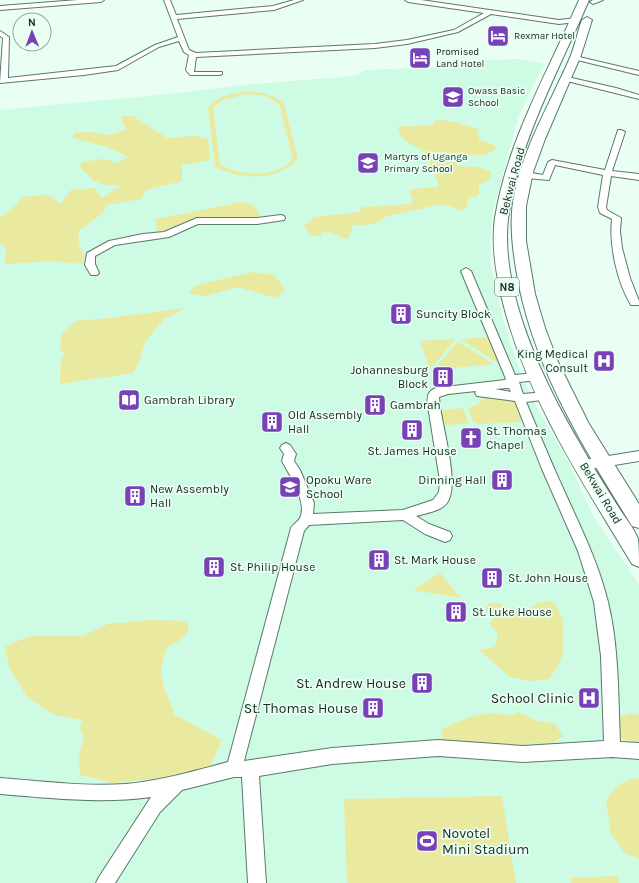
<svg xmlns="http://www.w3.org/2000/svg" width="639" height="883" font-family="Karla,sans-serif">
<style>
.built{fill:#cefbe4}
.green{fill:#eae9a0;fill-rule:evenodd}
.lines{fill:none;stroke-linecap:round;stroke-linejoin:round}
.minor-casing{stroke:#597969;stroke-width:2}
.highway-casing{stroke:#597969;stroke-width:2}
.minor{fill:#fff;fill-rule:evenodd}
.highway{fill:#fff;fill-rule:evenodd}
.labels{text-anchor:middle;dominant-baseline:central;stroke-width:3.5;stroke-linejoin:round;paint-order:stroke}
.far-poi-label{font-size:10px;fill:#1a2821;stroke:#e9fff3;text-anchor:start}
.shield{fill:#e9fff3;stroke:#586860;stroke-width:1}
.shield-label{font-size:11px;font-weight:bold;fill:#1a2821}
.street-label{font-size:12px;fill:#1a2821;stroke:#e9fff3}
.poi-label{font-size:12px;fill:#1a2821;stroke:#e9fff3;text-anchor:start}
.near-poi-label{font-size:14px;fill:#1a2821;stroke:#e9fff3;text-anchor:end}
</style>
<rect width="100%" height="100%" fill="#e9fff3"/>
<path class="built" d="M519 59 544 64 519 115 492 215 490 262 505 327 523 379 539 411 568 461 592 514 639 584V883H0V110L178 93 242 85 343 77 357 75 361 72 368 70 415 68 457 65 487 60Z"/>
<path class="green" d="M246 92C259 92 273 94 284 103L298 159C279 181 238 181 215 166L208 108C216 96 232 93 246 92ZM246 94 266 96 279 104 293 159C277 178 240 177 220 164L213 108 223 100Z
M121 116H133L167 138 194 136 208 139 210 160 182 165V181L146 190 141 199 107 205 103 213 80 230 78 238 80 249 84 254 83 264 52 261 4 264C6 255 9 248 0 243V217L13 208 23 197 48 195 60 204 71 190 95 188 102 198 121 186 100 184 93 180 80 167 82 162 103 159 118 163 128 157 107 147 72 138 75 133 89 132 109 135 126 130Z
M442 120 454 122 478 129 479 139 495 146V149C484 159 469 154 455 154L461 159 457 162V166L479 167 491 171 489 181 479 184C480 201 477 193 467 201V207L462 211 443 204 384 217C378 227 364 224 353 225L349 237 346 239 331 233 321 232 322 236C309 236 311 235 304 226L314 217 359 212 363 207 412 204 413 201 409 191 415 189 438 187 439 186 435 175 429 168 430 161 428 155C424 153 418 147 415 146 404 140 402 140 398 127 411 125 422 127 434 124L433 121Z
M242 202C251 203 257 208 261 216 231 223 186 216 163 234L154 233 157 228 156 219Z
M254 272 274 275 285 289 276 298 238 287 205 296 188 293 197 285Z
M186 308 164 319 145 342 140 360 133 373 60 384 61 358 65 354 60 350 61 335 76 321 101 319Z
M490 337 501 365 460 339Z
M456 339 430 369 420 341Z
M458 342 494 364 433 370Z
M509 397 515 402 522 420 521 422 481 424 473 422 468 408 477 405 484 398Z
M463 408 469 424 443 425 440 411Z
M440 573 461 598 413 590Z
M550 601 556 605 563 621V653L558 666 549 679 531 681 510 677 479 650 495 647 498 634 489 623 493 621 491 614 486 610 487 604 498 603 512 610 525 611 537 603Z
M150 620 186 621C195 634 177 642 167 647L163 659 161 672 164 688 175 715 222 740 210 768 163 778 113 783 80 775 79 756 84 737 80 728 82 720 54 715 27 697 9 667 5 646 31 636H83L108 624Z
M518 712 535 720 555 724 563 736 550 745 532 743 517 749 451 743 442 740 441 730C464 719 484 708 509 716Z
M631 713 639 715V742C621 743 616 734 605 721Z
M639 778V859L625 853 611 834 606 801C614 787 622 780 639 778Z
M502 796 516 883H347L344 799Z
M617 876 619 883H571L570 878Z"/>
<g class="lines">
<g class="minor-casing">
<path id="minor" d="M78 0H104L101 2 0 10V6Z
M164 0H170L176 15 273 6 294 0H303L274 10 177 19 189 50 196 53 375 44 407 40 454 30 484 13 408 2 405 0H421L559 20 576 18 579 20 576 22 559 24 491 14 458 32 407 44 375 48 196 57 194 72H222V74L220 75H190L186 70 189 55 184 52 179 41 159 47 118 70 84 75 0 83 3 38 0 36V31L9 37 8 78 116 66 155 45 178 37Z
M603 0 593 4 590 2 593 0Z
M575 56 639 71V75L573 59V57Z
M563 76 616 88 639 95V99L563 80Z
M618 130H621L625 132 612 171 639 174V180L611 176 606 207 607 210 621 218 620 231 622 248 630 278 639 301V305H631C617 282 609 245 612 219L600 213 598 207 603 175 555 165 549 180 526 178 522 175 526 172 543 175 548 162 552 160 605 170Z
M281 215 284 216 285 218 284 220 257 224H198L169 237 115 245 95 256V264L99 273 97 275H91L85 265 87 253 109 241 143 234 164 232 197 218H257Z
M466 268 471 271 515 375 535 373 539 374 541 377 539 380 519 382 523 394 545 392 549 393 551 396 549 399 526 402C538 430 549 458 562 486 579 524 598 561 608 602 619 647 618 695 620 742L639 743V759L612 757 523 762 438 756 332 764 259 776 266 883H248L242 777H234L182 790 160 812 115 883H96L99 877 151 797C101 804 51 798 0 794V778C41 781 84 787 126 784 160 781 194 771 228 762L291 528C293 524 298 522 300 518 308 503 289 474 282 461L284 454 280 448 282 445 286 443 290 445 296 454 294 461 300 470 314 503 313 514 403 510 433 500 439 492 440 481 428 406C427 398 427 391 436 388L505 380 506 379 461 271ZM509 388 511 392 495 389 508 388ZM476 391 475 393 477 396 515 401 542 469 578 551 594 602 601 656 604 741 523 746 438 740 332 748 244 761 304 531 309 525 403 520 425 534 445 542 450 540 452 536 450 532 429 524 416 516C425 513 440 512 447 503 461 484 440 422 439 397L448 394Z
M639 451V461L584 470 580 468 578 465 580 462 584 460Z"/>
</g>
<g class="highway-casing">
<path id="highway" d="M579 0H589C560 68 517 145 508 219 500 291 543 381 579 442 591 464 605 486 619 508 625 518 634 528 638 539 639 546 639 559 639 567L632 564C582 481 527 398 503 303 496 275 491 246 495 218 507 141 549 70 579 0Z
M587 17 592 20 581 55 545 139 533 172 526 206V241L535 294 545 328 558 362 589 424 639 504V528L632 526C582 445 531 364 516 269 512 244 509 217 515 191 525 145 550 103 569 60 575 47 577 33 582 20Z"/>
</g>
<use href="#minor" class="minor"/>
<use href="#highway" class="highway"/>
</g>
<defs>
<g id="hotel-square" transform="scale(1.15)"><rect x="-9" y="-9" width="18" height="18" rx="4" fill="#7841b7" stroke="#e9fff3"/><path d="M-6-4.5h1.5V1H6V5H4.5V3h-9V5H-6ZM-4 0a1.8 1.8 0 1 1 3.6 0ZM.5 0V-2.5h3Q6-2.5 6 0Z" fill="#fff"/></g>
<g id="school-square" transform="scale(1.15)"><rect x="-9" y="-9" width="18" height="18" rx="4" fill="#7841b7" stroke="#e9fff3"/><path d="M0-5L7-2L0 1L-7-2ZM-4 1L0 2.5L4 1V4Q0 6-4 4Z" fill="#fff"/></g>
<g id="building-square" transform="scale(1.15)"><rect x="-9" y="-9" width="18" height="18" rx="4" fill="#7841b7" stroke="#e9fff3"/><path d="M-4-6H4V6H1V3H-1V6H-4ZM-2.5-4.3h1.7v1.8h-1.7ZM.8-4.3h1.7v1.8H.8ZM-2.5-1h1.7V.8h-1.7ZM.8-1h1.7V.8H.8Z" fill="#fff"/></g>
<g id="hospital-square" transform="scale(1.15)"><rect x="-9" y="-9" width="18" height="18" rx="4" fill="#7841b7" stroke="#e9fff3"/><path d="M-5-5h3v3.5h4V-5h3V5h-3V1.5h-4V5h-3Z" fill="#fff"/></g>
<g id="library-square" transform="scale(1.15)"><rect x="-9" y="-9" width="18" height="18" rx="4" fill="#7841b7" stroke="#e9fff3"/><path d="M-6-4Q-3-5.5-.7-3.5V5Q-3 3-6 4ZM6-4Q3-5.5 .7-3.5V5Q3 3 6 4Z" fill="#fff"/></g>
<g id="church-square" transform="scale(1.15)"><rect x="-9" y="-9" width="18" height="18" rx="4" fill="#7841b7" stroke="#e9fff3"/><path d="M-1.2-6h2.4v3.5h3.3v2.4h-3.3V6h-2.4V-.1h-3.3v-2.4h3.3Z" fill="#fff"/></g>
<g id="stadium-square" transform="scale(1.15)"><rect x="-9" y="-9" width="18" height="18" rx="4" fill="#7841b7" stroke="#e9fff3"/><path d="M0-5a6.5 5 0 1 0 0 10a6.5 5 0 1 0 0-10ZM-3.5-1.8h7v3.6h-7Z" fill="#fff"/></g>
</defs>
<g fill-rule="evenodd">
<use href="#hotel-square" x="498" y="36"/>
<use href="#hotel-square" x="420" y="58"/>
<use href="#school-square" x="453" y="97"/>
<use href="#school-square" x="368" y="163"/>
<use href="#building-square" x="401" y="314"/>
<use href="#hospital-square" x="604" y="361"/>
<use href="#building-square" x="443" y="377"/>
<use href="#library-square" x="129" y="400"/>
<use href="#building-square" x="375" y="405"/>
<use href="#building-square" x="272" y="422"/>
<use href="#building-square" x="412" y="430"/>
<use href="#church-square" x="471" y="438"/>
<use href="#building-square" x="502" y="480"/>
<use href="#school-square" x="290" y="487"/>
<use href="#building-square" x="135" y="496"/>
<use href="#building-square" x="379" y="560"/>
<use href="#building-square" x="214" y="567"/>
<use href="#building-square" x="492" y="578"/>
<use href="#building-square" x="456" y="612"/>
<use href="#building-square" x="422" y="683"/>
<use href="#hospital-square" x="589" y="698"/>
<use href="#building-square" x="373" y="708"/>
<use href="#stadium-square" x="427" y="841"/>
</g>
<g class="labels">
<g class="far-poi-label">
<text x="514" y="36">Rexmar Hotel</text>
<text x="436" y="52">Promised<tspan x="436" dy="12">Land Hotel</tspan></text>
<text x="468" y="91">Owass Basic<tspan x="468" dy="12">School</tspan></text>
<text x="384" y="157">Martyrs of Uganga<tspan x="384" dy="12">Primary School</tspan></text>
</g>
<rect class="shield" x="495" y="278" width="24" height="18" rx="3"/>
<g class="shield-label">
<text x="507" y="287">N8</text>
</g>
<g class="street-label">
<text transform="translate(512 181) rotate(-75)">Bekwai Road</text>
<text transform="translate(601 493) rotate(59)">Bekwai Road</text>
</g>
<g class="poi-label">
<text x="416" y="314">Suncity Block</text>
<text x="588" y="354" text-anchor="end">King Medical<tspan x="588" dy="14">Consult</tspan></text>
<text x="428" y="370" text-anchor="end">Johannesburg<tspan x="428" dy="14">Block</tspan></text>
<text x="144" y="400">Gambrah Library</text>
<text x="390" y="405">Gambrah</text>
<text x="288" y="415">Old Assembly<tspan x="288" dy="14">Hall</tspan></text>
<text x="486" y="431">St. Thomas<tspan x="486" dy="14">Chapel</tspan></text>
<text x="412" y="451" text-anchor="middle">St. James House</text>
<text x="306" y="480">Opoku Ware<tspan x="306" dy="14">School</tspan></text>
<text x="486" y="480" text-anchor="end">Dinning Hall</text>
<text x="150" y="489">New Assembly<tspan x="150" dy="14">Hall</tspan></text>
<text x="394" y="560">St. Mark House</text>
<text x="230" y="567">St. Philip House</text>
<text x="508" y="578">St. John House</text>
<text x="472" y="612">St. Luke House</text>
</g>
<g class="near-poi-label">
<text x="406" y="683">St. Andrew House</text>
<text x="574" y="698">School Clinic</text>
<text x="358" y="708">St. Thomas House</text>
<text x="442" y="833" text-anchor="start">Novotel<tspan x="442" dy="16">Mini Stadium</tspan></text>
</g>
</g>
<g transform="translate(32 32) rotate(359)"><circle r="19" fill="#e9fff3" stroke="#96a99f"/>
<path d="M0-3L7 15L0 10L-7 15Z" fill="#7841b7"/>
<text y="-6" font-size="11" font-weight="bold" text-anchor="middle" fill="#1a2821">N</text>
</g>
</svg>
